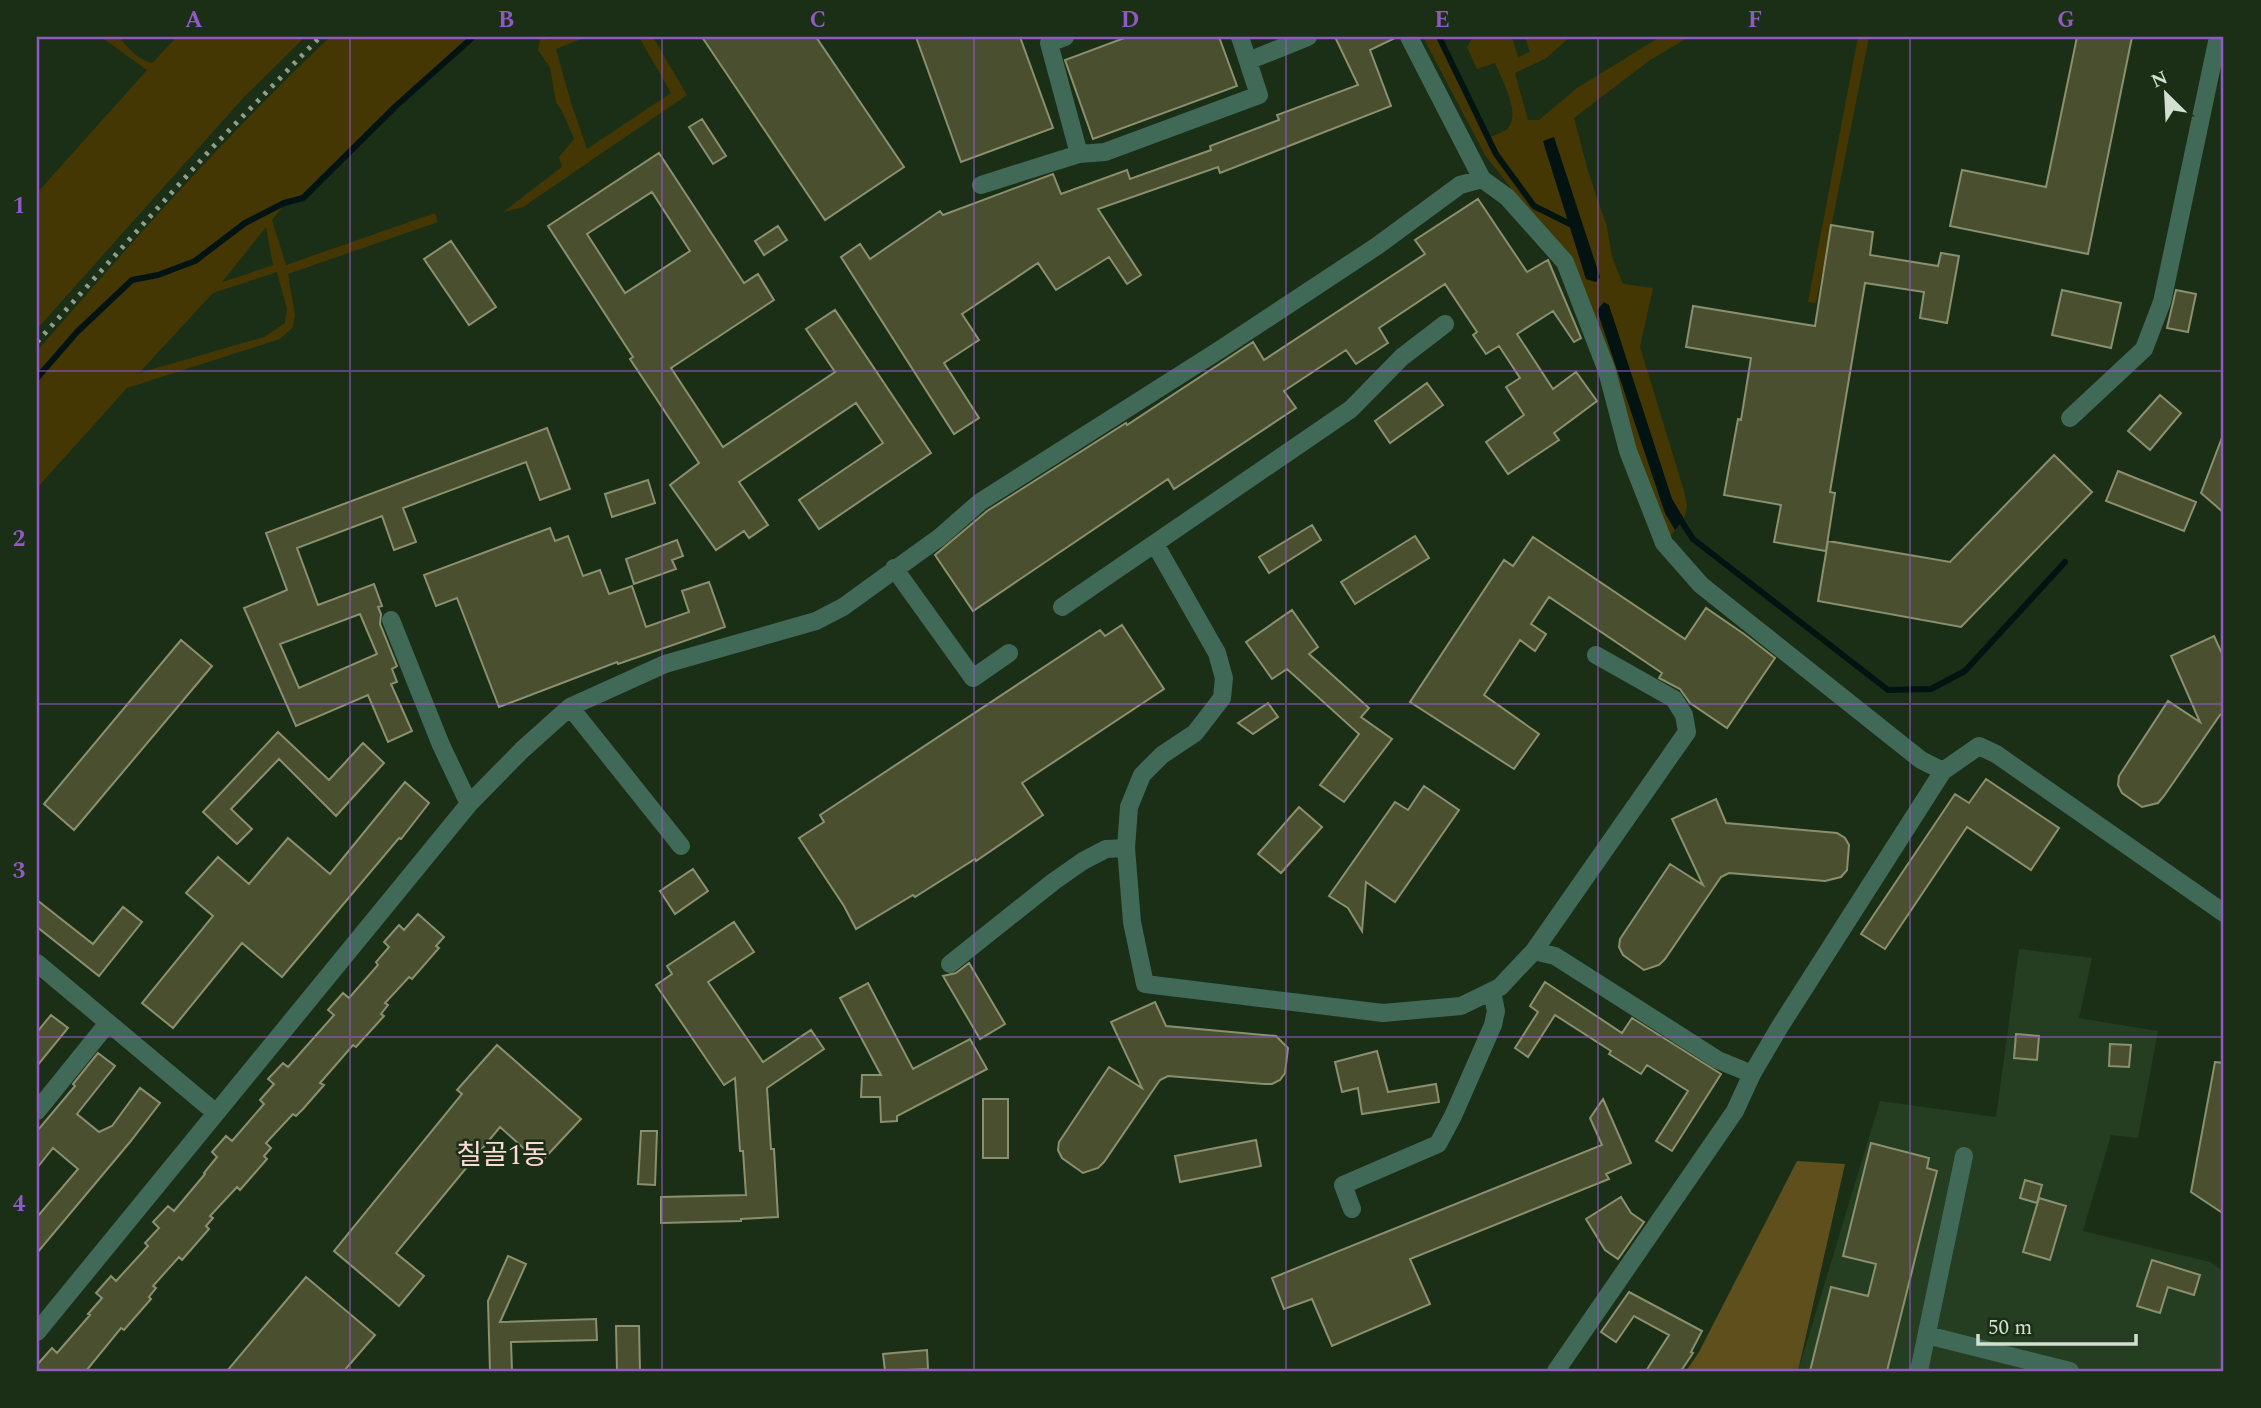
<svg xmlns="http://www.w3.org/2000/svg" width="2261" height="1408" font-family="Spectral,'Noto Sans KR',serif">
<style>
.built{fill:#253d20}
.green{fill:#443704;fill-rule:evenodd}
.forest{fill:#5e4f1c}
.water{fill:#031311}
.lines{fill:none;stroke-linecap:round;stroke-linejoin:round}
.stream{stroke:#031311;stroke-width:6}
.building{fill:#4a4f30;stroke:#8a906e;stroke-width:2;fill-rule:evenodd}
.minor{stroke:#416957;stroke-width:18}
.rail{stroke:#8f9f8c;stroke-width:5;stroke-dasharray:3.5 7;stroke-linecap:butt}
.grid{fill:none;stroke:#9159c4;stroke-width:2;stroke-opacity:0.55}
.labels{text-anchor:middle;dominant-baseline:central;stroke-width:5;stroke-linejoin:round;paint-order:stroke}
.quarter-label{font-size:28px;fill:#fcd8d6;stroke:#1b2f17}
.neatline{fill:none;stroke:#9159c4;stroke-width:2.5}
.grid-label{font-size:23px;text-anchor:middle;font-weight:bold;fill:#9159c4}
</style>
<rect width="100%" height="100%" fill="#1b2f17"/>
<path class="built" d="M2019 949 2092 958 2079 1018 2158 1031 2138 1138 2111 1135 2083 1231 2210 1262 2224 1272V1371H1798L1880 1101 1996 1117Z"/>
<path class="green" d="M101 37H124L121 39C129 50 138 59 152 63L177 37H305L244 97 37 329V193L147 70Z
M330 37H470L396 104 302 197 283 202 244 222 194 259 157 273 132 278 76 331 37 376V351C131 243 226 135 330 37Z
M541 37H548L549 40 557 37H586L556 49 571 103 587 149 671 93 639 37H653L687 95 523 207 503 212 562 167 559 157 574 139 562 111 556 102 550 68 538 50Z
M1423 37H1437L1494 154 1533 207 1570 225 1586 279 1596 282 1543 142 1568 221 1535 205 1497 153 1490 137C1495 135 1501 133 1506 130 1523 116 1502 80 1495 63L1477 69 1467 47 1473 37H1512L1518 57 1530 52 1525 37H1570L1545 59 1515 73 1528 120H1539L1577 88 1660 37H1689L1650 60 1574 118 1588 171 1607 227 1612 257 1623 284 1653 288 1640 347 1684 491 1687 505 1684 519 1672 499 1597 310 1665 513 1675 530 1669 537 1658 520 1571 264 1485 155Z
M1858 37H1869L1816 303 1808 302Z
M284 205 272 220 286 265 435 213 438 222 288 274 295 315 293 327 280 339 127 388 37 488V380L78 333 133 282 158 277 195 262 246 225ZM266 227 273 265 223 282V281ZM277 272 287 309 285 323 264 337 139 373 213 293Z"/>
<path class="forest" d="M1797 1161 1845 1164 1798 1371H1686L1699 1352Z"/>
<path class="water" d="M1554 137 1600 277 1596 282 1586 279 1543 141Z
M1604 302 1609 305 1672 499 1684 519 1675 530 1665 513 1597 310Z"/>
<g class="lines">
<path class="stream" d="M1439 37 1496 154 1534 206 1574 226
M37 378 77 332 132 280 158 275 195 261 245 223 284 203 303 198 397 105 473 37
M1678 516 1693 539 1888 690 1931 689 1965 671 2065 562"/>
</g>
<path class="building" d="M702 37H816L904 167 825 220Z
M916 37H1020L1053 128 961 162Z
M1127 37H1219L1237 86 1093 139 1065 60Z
M1335 37H1397L1370 50 1391 106 1220 173 1218 167 1098 209 1141 275 1127 284 1109 257 1056 290 1038 263 962 314 979 340 944 363 979 418 954 434 841 257 860 244 870 259 940 211 943 215 1053 174 1061 194 1127 170 1130 179 1211 150 1210 146 1279 120 1277 115 1358 85Z
M2077 37H2132L2088 254 1950 226 1962 170 2046 187Z
M702 119 726 156 713 164 689 127Z
M659 153 744 283 758 274 774 300 671 368 723 447 835 372 806 329 835 310 931 453 819 529 799 500 883 443 856 403 739 482 768 525 749 538 744 531 716 550 670 485 699 463 630 359 633 357 548 226ZM652 192 690 251 625 293 587 234Z
M1478 199 1527 272 1548 260 1581 338 1574 342 1553 311 1517 334 1553 389 1576 372 1597 401 1554 433 1559 440 1508 474 1486 442 1524 415 1506 387 1520 378 1499 346 1486 354 1473 335 1477 332 1445 284 1379 328 1388 343 1356 364 1346 350 1284 391 1296 408 1174 489 1168 479 973 611 935 555 987 511 1126 423 1127 425 1253 342 1264 360 1425 254 1415 240Z
M1831 225 1873 232 1870 255 1938 266 1941 253 1959 256 1947 323 1920 318 1924 292 1865 283 1830 492 1835 493 1826 551 1774 542 1781 505 1724 495 1738 419 1741 420 1751 358 1686 347 1693 306 1815 326Z
M778 226 787 240 764 255 755 241Z
M451 241 496 307 469 325 424 259Z
M2062 290 2121 303 2111 348 2052 335Z
M2176 290 2196 294 2188 332 2167 328Z
M1427 383 1443 405 1390 443 1375 421Z
M2160 395 2181 413 2150 450 2128 431Z
M547 428 570 489 540 500 526 462 403 508 416 542 394 550 382 516 297 548 318 605 374 584 382 606 378 607 381 614 380 624 397 666 392 669 397 682 391 684 412 731 388 742 368 695 296 726 244 608 287 590 266 533ZM360 614 377 654 299 688 280 644Z
M2223 435 2224 436V513L2201 493Z
M2054 455 2092 492 1961 627 1818 601 1828 541 1950 562Z
M2118 471 2196 502 2184 531 2106 501Z
M648 480 655 503 612 517 605 494Z
M1312 525 1321 540 1269 573 1259 557Z
M550 528 555 541 568 536 583 576 600 570 609 594 632 586 646 627 689 612 682 591 709 582 725 627 618 664 617 662 499 707 457 598 436 606 424 575Z
M1415 536 1429 558 1355 604 1341 582Z
M1533 537 1685 639 1706 608 1744 634 1775 658 1727 728 1690 703 1680 689 1659 678 1662 673 1549 597 1531 624 1546 634 1535 651 1520 640 1484 695 1539 734 1514 769 1410 702 1504 560 1513 566Z
M677 540 683 556 672 560 676 569 634 584 626 559Z
M1292 610 1318 647 1309 654 1369 708 1361 717 1392 739 1344 802 1320 785 1359 734 1287 669 1272 679 1246 642Z
M1122 625 1164 689 1022 783 1043 815 976 861 975 859 915 897 913 895 856 929 844 906 799 838 824 822 820 815 1100 630 1105 636Z
M2214 636 2224 658V712L2220 715 2164 796 2158 803 2142 807 2122 793 2118 785 2119 776 2168 701 2200 722 2171 656Z
M181 640 212 666 74 830 44 804Z
M1268 703 1278 717 1253 734 1238 723Z
M278 732 329 780 363 743 384 763 336 816 279 759 231 809 252 829 237 844 203 812Z
M1986 779 2059 828 2031 870 1967 827 1885 949 1861 934 1955 794 1969 803Z
M405 782 429 803 401 839 399 838 282 977 242 943 173 1028 142 1003 213 916 186 893 218 857 249 884 288 838 330 874Z
M1424 786 1459 810 1395 902 1366 882 1362 931 1348 908 1329 896 1395 802 1408 810Z
M1716 799 1726 823 1837 833 1845 838 1849 845 1847 870 1841 877 1825 881 1729 873 1721 877 1665 959 1659 965 1644 970 1623 955 1619 947 1620 939 1670 864 1703 885 1672 819Z
M1299 807 1322 827 1281 873 1258 854Z
M693 869 708 891 675 914 660 891Z
M37 900 93 944 123 907 142 922 99 976 37 927Z
M418 914 444 937 436 946 439 948 412 979 409 977 385 1003 388 1005 381 1014 384 1016 356 1047 353 1045 320 1083 324 1085 303 1109 296 1116 293 1114 266 1143 271 1148 264 1156 267 1159 240 1190 237 1187 210 1216 213 1218 206 1226 209 1229 182 1260 179 1257 153 1286 156 1288 149 1297 151 1299 124 1330 121 1328 86 1371H37V1365L52 1348 57 1353 90 1315 88 1314 102 1298 96 1293 111 1276 116 1281 148 1246 145 1243 159 1228 153 1222 168 1206 174 1211 205 1174 204 1173 217 1157 212 1152 226 1136 232 1141 264 1104 260 1100 274 1084 268 1079 283 1063 288 1067 334 1015 328 1010 343 993 349 998 378 965 376 962 389 947 384 942 399 925 404 930Z
M734 922 754 952 708 982 763 1062 811 1030 824 1049 767 1088 771 1149H774L778 1217 741 1219V1221L661 1223V1197L746 1195 743 1151H740L735 1078 724 1085 656 985 672 974 667 966Z
M969 963 1005 1024 980 1039 943 976 956 973Z
M1545 982 1622 1033 1632 1018 1721 1074 1672 1151 1656 1141 1688 1091 1647 1065 1641 1074 1609 1054 1611 1051 1555 1015 1528 1057 1515 1048 1538 1012 1530 1006Z
M868 983 913 1069 970 1039 987 1069 897 1116V1121L881 1122 880 1097H861L862 1075H881L840 998Z
M1155 1002 1166 1026 1276 1036 1288 1048 1285 1073 1280 1080 1272 1084H1264L1168 1076 1160 1080 1104 1162 1098 1168 1083 1173 1062 1158 1058 1150 1059 1142 1109 1067 1142 1088 1111 1022Z
M51 1015 68 1028 37 1066V1032Z
M2016 1034 2039 1036 2037 1060 2014 1058Z
M2110 1044 2131 1045 2129 1067 2109 1066Z
M497 1045 581 1119 540 1163 500 1127 396 1253 424 1276 399 1306 334 1251 462 1094 457 1090Z
M1377 1051 1388 1092 1436 1084 1439 1102 1362 1114 1358 1088 1342 1092 1335 1062Z
M98 1053 115 1066 77 1114 99 1132 112 1126 140 1088 160 1103 130 1142 37 1253V1217L78 1169 53 1148 37 1168V1131L75 1086 73 1084Z
M2215 1062 2224 1063V1214L2191 1192Z
M983 1099H1008V1158H983Z
M1603 1099 1631 1163 1606 1174 1609 1179 1410 1259 1430 1304 1332 1346 1312 1299 1284 1309 1272 1278 1602 1145 1590 1118Z
M641 1131H657L655 1185 638 1184Z
M1256 1140 1261 1166 1180 1182 1175 1156Z
M1871 1143 1929 1158 1927 1168 1937 1171 1887 1371H1810L1831 1287 1868 1296 1876 1264 1843 1256Z
M2025 1180 2042 1185 2037 1203 2020 1198Z
M1621 1197 1631 1213 1644 1222 1618 1259 1605 1250 1586 1219Z
M2039 1198 2066 1206 2050 1260 2023 1252Z
M508 1256 526 1264 500 1322 596 1319 597 1340 511 1342 512 1371H490L488 1301Z
M2152 1260 2200 1275 2194 1295 2168 1287 2160 1313 2137 1306Z
M306 1277 375 1335 344 1371H227Z
M1629 1292 1702 1331 1691 1352 1693 1353 1681 1371H1646L1669 1335 1634 1316 1616 1342 1601 1332Z
M616 1326H639L640 1371H617Z
M927 1350 928 1369 885 1371 883 1354Z"/>
<g class="lines">
<path class="minor" d="M1409 37 1482 179
M1248 61 1308 37
M1079 154 1105 152 1259 95 1240 37
M981 185 1079 154 1049 43 1065 37
M2070 418 2144 349 2162 302 2218 37
M1155 544 1217 653 1224 678 1222 698 1195 733 1162 755 1142 775 1129 807 1126 848 1132 922 1145 984 1383 1013 1461 1006 1500 987 1534 951 1555 956 1718 1060 1752 1074
M894 568 973 678 1009 653
M1062 607 1351 409 1402 357 1445 324
M570 707 681 846
M469 804 522 750 570 707 665 664 816 621 843 607 940 537 980 502 1221 349 1377 246 1460 185 1482 179 1507 197 1565 262 1607 371 1628 451 1664 543 1701 585 1921 760 1943 771
M1534 951 1687 732 1684 715 1674 699 1596 655
M37 963 216 1113
M950 964 1053 882 1083 861 1106 849 1126 848
M37 1111 108 1023
M1352 1209 1343 1185 1438 1144 1453 1116 1493 1025 1496 1011 1492 991
M37 1332 469 804 441 745 391 620
M1927 1335 2070 1371
M1556 1371 1735 1111 1752 1074 1779 1028 1943 771 1979 746 1996 754 2224 913
M1919 1371 1964 1156"/>
<path class="rail" d="M37 342 211 149 320 37"/>
</g>
<path class="grid" d="M350 37V1371M662 37V1371M974 37V1371M1286 37V1371M1598 37V1371M1910 37V1371M37 371H2224M37 704H2224M37 1037H2224"/>
<g class="labels">
<g class="quarter-label">
<text x="502" y="1155">칠골1동</text>
</g>
</g>
<rect width="2261" height="1408" fill="none" stroke="#1b2f17" stroke-width="77"/>
<g transform="translate(2166 94) rotate(336)" stroke="#1b2f17" stroke-width="5" paint-order="stroke">
<path d="M0-5L12 26L0 18L-12 26Z" fill="#d3e0d1"/>
<text y="-10" font-size="19" font-weight="bold" text-anchor="middle" fill="#d3e0d1">N</text>
</g>
<path d="M1978 1334v10h158v-10" fill="none" stroke="#d3e0d1" stroke-width="3.5"/>
<text x="1988" y="1334" font-size="21" fill="#d3e0d1" stroke="#1b2f17" stroke-width="5" paint-order="stroke">50 m</text>
<rect x="38" y="38" width="2184" height="1332" class="neatline"/>
<g class="grid-label">
<text x="194" y="27">A</text>
<text x="506" y="27">B</text>
<text x="818" y="27">C</text>
<text x="1130" y="27">D</text>
<text x="1442" y="27">E</text>
<text x="1755" y="27">F</text>
<text x="2066" y="27">G</text>
<text x="19" y="213">1</text>
<text x="19" y="546">2</text>
<text x="19" y="878">3</text>
<text x="19" y="1211">4</text>
</g>
</svg>
